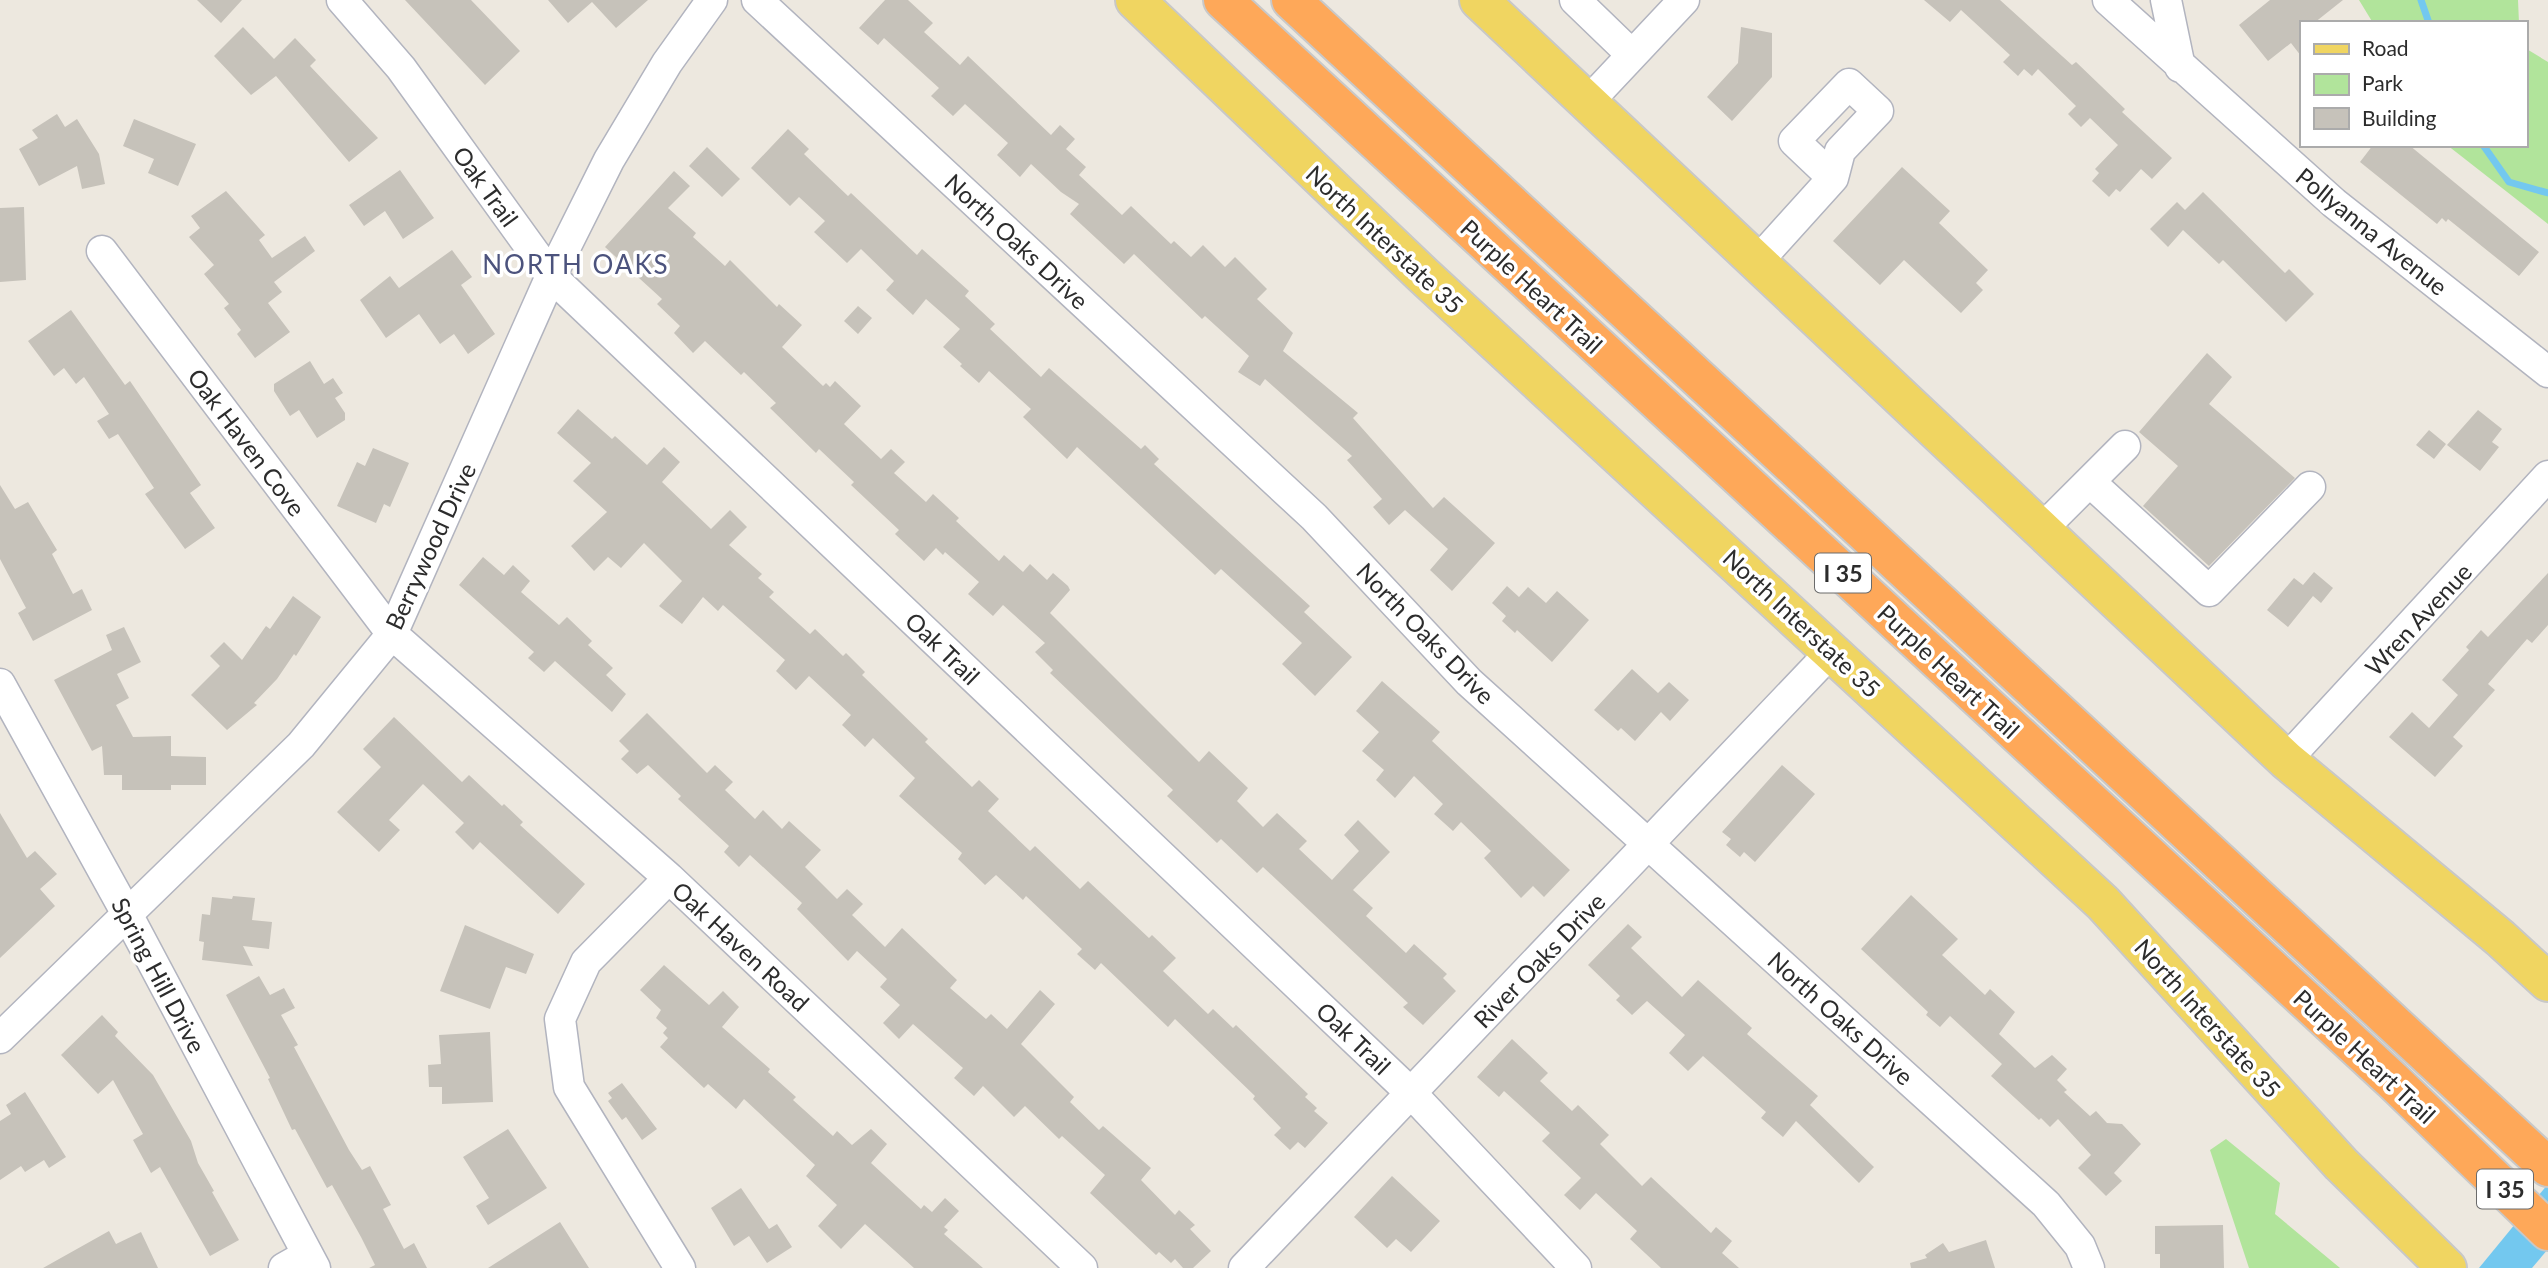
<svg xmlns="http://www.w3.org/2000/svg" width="2548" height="1268" font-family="Lato,sans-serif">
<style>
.green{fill:#b1e49b}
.water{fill:#73c8ef}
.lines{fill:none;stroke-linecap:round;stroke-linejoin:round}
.stream{stroke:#73c8ef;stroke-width:7}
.building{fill:#c6c2ba}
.minor-casing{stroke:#b2b4bf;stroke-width:33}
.major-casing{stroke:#c8c8c8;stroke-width:42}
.highway-casing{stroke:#c8c8c8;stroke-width:42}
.minor{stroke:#fff;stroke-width:30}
.major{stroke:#f0d561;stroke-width:38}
.highway{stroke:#fea859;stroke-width:38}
.labels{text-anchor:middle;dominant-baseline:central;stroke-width:7;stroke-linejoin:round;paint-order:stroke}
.shield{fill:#fff;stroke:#6b6b6b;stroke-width:2}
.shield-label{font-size:23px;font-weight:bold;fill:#2c2c2c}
.street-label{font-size:24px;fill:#2c2c2c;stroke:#fff}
.neighbourhood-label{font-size:26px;letter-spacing:2px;fill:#4c537d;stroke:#fff}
</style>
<rect width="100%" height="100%" fill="#ede8df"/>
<path class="green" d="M2359 0H2518L2519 23H2373Z
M2525 48 2548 62V224L2447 145H2525Z
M2226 1139 2280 1183 2275 1214 2340 1268H2249L2210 1150Z"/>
<path class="water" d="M2548 1184V1249L2532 1268H2479Z"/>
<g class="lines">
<path class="stream" d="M2421 0 2429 23
M2483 145 2509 182 2548 193"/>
</g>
<path class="building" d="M197 0H242L221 23Z
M405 0H471L520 51 485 85Z
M548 0H648L616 28 592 2 568 23Z
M885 0H908L933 23 924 32 960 65 968 56 1051 135 1060 125 1075 139 1066 149 1086 167 1079 175 1122 215 1131 206 1171 244 1174 241 1191 257 1203 245 1225 267 1235 257 1267 289 1257 299 1293 333 1283 351 1358 413 1353 418 1433 508 1444 497 1495 543 1452 591 1430 570 1448 549 1405 510 1389 525 1373 507 1382 499 1347 460 1352 456 1265 379 1260 386 1238 372 1249 356 1205 316 1202 319 1134 254 1124 264 1070 214 1079 204 1061 192 1031 164 1020 177 997 155 1008 143 965 104 953 116 931 96 939 88 884 38 878 45 859 28Z
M1924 0H2000L2072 65 2076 62 2125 109 2122 112 2172 158 2152 179 2141 169 2120 192 2116 189 2109 197 2092 181 2099 173 2095 169 2118 145 2090 118 2081 127 2068 114 2076 106 2038 69 2032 76 2024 69 2018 76 2003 62 2010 55 1961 10 1950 22Z
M2270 0H2343L2314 23H2301V56L2291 43 2268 61 2239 25Z
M243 27 274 59 295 38 316 60 310 66 378 138 349 162 276 76 251 95 214 56Z
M1741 27 1772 33V77L1732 121 1707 97 1738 63Z
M57 114 65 127 77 119 99 154 105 184 82 189 77 166 39 186 19 149 38 138 32 130Z
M134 119 196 144 178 186 148 173 154 159 123 146Z
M788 129 809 149 804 154 848 196 851 193 917 255 922 249 969 291 965 296 995 324 990 329 1041 377 1049 368 1141 449 1145 445 1159 459 1154 464 1310 606 1304 612 1352 657 1315 696 1282 664 1302 643 1221 569 1215 575 1077 447 1067 459 1023 417 1031 409 989 371 979 383 960 366 962 364 943 347 960 329 926 299 913 315 886 290 894 281 861 249 847 263 814 232 825 221 799 197 790 206 751 168Z
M2373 145H2409L2539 252 2519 276 2448 219 2446 222 2442 218 2437 224 2360 162Z
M707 147 740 179 722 197 689 166Z
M1902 167 1950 211 1939 223 1988 270 1976 283 1983 290 1961 313 1904 260 1880 285 1833 241Z
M400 170 434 218 403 239 385 211 364 226 349 205Z
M674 171 690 186 668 208 696 233 693 237 725 266 730 260 777 307 779 304 802 325 782 347 823 386 826 383 830 387 835 381 861 406 844 424 881 459 891 449 905 462 894 473 926 502 933 494 959 518 956 521 999 561 1004 555 1023 572 1030 564 1047 580 1053 573 1068 586 1070 590 1050 613 1199 762 1209 751 1248 788 1237 801 1263 827 1277 813 1307 841 1299 849 1332 880 1359 851 1344 835 1358 820 1390 852 1353 890 1373 908 1366 916 1406 953 1414 944 1447 974 1443 978 1456 991 1423 1025 1403 1007 1408 1003 1263 867 1257 873 1221 839 1217 843 1167 796 1173 790 1050 673 1053 670 1035 652 1045 643 1003 605 993 616 968 594 979 582 945 552 943 555 936 548 924 561 895 534 899 530 851 485 854 482 819 449 816 453 770 408 776 403 744 372 741 375 705 341 693 353 674 333 680 326 657 304 662 299 605 247Z
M226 191 265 235 259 240 272 258 305 236 315 251 274 282 282 292 268 303 290 332 255 358 237 334 241 330 224 308 229 304 204 274 214 265 189 237 200 228 191 216Z
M2203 192 2285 273 2289 269 2314 294 2286 322 2223 260 2219 264 2183 230 2168 247 2150 229 2177 202 2185 210Z
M24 207 26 280 0 282V208Z
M452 250 472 277 461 285 495 334 468 354 454 334 440 344 419 314 386 338 360 300 390 276 399 288Z
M858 306 872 318 858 334 844 321Z
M71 310 125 385 130 381 201 485 190 493 215 528 185 549 145 494 154 488 118 434 109 439 97 421 109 414 84 377 76 384 64 368 54 376 28 341Z
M2207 353 2232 377 2209 404 2295 478 2209 566 2143 506 2178 466 2139 432Z
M310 361 324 384 333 378 343 393 335 398 345 413V420L317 438 299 410 290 416 274 391V384Z
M578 409 612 439 615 436 647 465 664 447 680 462 662 482 711 529 730 510 747 527 729 545 762 574 758 578 774 592 769 597 810 634 815 629 843 656 846 653 865 672 862 675 928 739 925 742 972 787 979 780 999 799 988 811 1030 851 1035 846 1080 889 1088 881 1149 938 1152 935 1176 958 1163 971 1208 1014 1213 1009 1233 1028 1236 1025 1308 1094 1305 1097 1317 1108 1314 1111 1328 1123 1305 1148 1298 1142 1290 1150 1274 1135 1281 1128 1253 1099 1255 1096 1175 1019 1168 1027 1101 963 1095 970 1077 954 1082 949 1026 896 1023 900 996 875 985 885 958 859 962 853 899 796 915 778 873 738 865 747 842 725 851 715 809 676 796 690 776 671 785 660 723 605 718 611 703 597 682 624 659 606 682 581 644 543 621 568 608 557 594 571 571 546 607 512 573 481 591 463 557 433Z
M2478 410 2502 429 2492 442 2499 447 2480 471 2447 445Z
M2429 430 2446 444 2434 459 2416 445Z
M373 448 409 463 390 507 384 504 376 523 337 506 357 462 365 466Z
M0 485 15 509 28 502 57 550 52 554 73 594 82 589 92 610 33 641 18 613 26 608 0 559Z
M483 557 504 575 513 565 530 581 521 592 559 625 567 617 592 641 588 645 613 668 606 675 626 694 612 712 555 661 544 672 528 658 534 652 459 585Z
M2314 572 2333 588 2321 603 2313 596 2288 627 2267 610 2294 578 2303 585Z
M2548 573V625L2532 643 2527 639 2488 684 2495 690 2453 737 2463 746 2435 777 2389 737 2412 712 2429 728 2458 695 2442 680 2469 650 2466 647 2481 630 2488 637Z
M1507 586 1519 597 1528 587 1546 603 1557 591 1589 620 1552 662 1517 630 1515 633 1502 621 1506 616 1492 603Z
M293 596 321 617 296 656 294 654 277 679 254 703 257 705 227 730 191 695 220 666 210 656 224 642 242 660 266 626 270 629Z
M124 627 141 662 117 674 129 698 116 705 133 737 171 736V756L206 757V785H171V790H122V775H104L102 746 92 751 54 680 112 650 106 635Z
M1632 669 1658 693 1669 682 1689 700 1670 721 1661 712 1635 741 1621 728 1618 731 1594 710Z
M1382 681 1440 732 1432 741 1570 870 1544 897 1533 886 1521 898 1484 858 1491 851 1461 822 1453 831 1434 814 1443 804 1414 776 1395 798 1376 780 1384 770 1362 751 1379 732 1356 711Z
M647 713 707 773 715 765 733 782 725 790 755 819 763 810 782 829 789 821 821 850 805 867 837 899 847 889 863 904 852 915 885 947 902 928 957 980 950 988 986 1019 991 1014 1007 1029 1040 990 1055 1004 1021 1044 1074 1097 1070 1102 1099 1130 1103 1126 1151 1168 1141 1180 1175 1215 1179 1210 1195 1225 1190 1229 1211 1251 1193 1268H1183L1175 1259 1171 1263 1159 1252 1156 1255 1090 1193 1105 1175 1062 1136 1059 1139 1025 1106 1014 1117 983 1086 974 1096 954 1078 963 1068 913 1024 899 1039 883 1023 900 1005 880 987 887 979 857 951 848 961 797 909 802 903 750 855 739 867 724 852 729 846 678 799 681 796 648 765 637 774 621 759 629 751 619 741Z
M394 717 462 782 469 775 502 806 504 804 523 822 520 825 585 884 558 914 480 842 473 850 455 832 464 823 423 784 389 820 400 830 379 852 337 812 381 767 363 749Z
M1782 765 1815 794 1755 862 1744 852 1740 857 1726 845 1731 839 1722 832Z
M0 813 27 858 35 851 57 874 40 889 55 906 0 958Z
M1911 895 1958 939 1942 955 1985 995 1990 989 2015 1012 1999 1034 2035 1068 2052 1055 2067 1069 2057 1080 2067 1090 2064 1092 2090 1116 2096 1111 2107 1123 2122 1124 2141 1144 2114 1173 2122 1181 2106 1196 2078 1168 2091 1155 2058 1119 2050 1127 2041 1118 2039 1120 1991 1076 2002 1064 1950 1016 1940 1027 1926 1015 1928 1012 1861 949Z
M233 896 255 898 252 920 272 922 269 949 243 946 253 966 202 960 204 942 199 941 202 914 210 915 212 897 232 899Z
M1628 924 1642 937 1631 948 1682 997 1698 980 1752 1028 1747 1034 1818 1096 1810 1105 1874 1167 1859 1183 1796 1121 1783 1137 1761 1118 1766 1112 1703 1056 1688 1071 1669 1053 1685 1035 1647 1001 1632 1015 1616 1000 1620 996 1588 965Z
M465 925 534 954 526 974 506 967 490 1009 440 991Z
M664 965 709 1005 723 991 739 1007 722 1027 770 1069 768 1072 796 1097 793 1100 833 1136 837 1131 852 1145 871 1129 887 1144 871 1163 921 1209 924 1205 932 1212 945 1198 959 1211 944 1227 948 1230 944 1234 983 1268H914L865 1224 841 1249 818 1226 837 1205 806 1176 815 1165 744 1099 736 1109 708 1084 704 1088 660 1047 668 1038 663 1033 667 1028 656 1018 661 1010 640 990Z
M259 976 270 995 284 988 295 1008 281 1015 298 1045 294 1047 349 1150 362 1170 370 1166 391 1205 383 1209 404 1249 414 1243 427 1268H369L375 1265 361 1237 332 1185 327 1188 295 1129 292 1130 268 1079 270 1078 226 995Z
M102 1015 118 1032 115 1036 153 1075 191 1141 198 1163 214 1191 212 1192 239 1240 210 1256 160 1167 151 1173 133 1140 143 1134 113 1080 98 1094 61 1055Z
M490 1032 493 1102 442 1104V1087H429L428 1065 441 1064 439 1035Z
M1512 1039 1548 1073 1540 1081 1572 1111 1578 1105 1609 1135 1600 1144 1642 1186 1651 1177 1711 1233 1716 1227 1732 1241 1722 1253 1739 1268H1661L1630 1239 1637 1231 1596 1193 1580 1210 1564 1195 1581 1178 1542 1141 1550 1133 1504 1091 1499 1097 1477 1077Z
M622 1083 657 1129 642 1140 626 1117 622 1120 608 1101 612 1098 608 1093Z
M25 1092 66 1157 49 1168 44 1160 25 1172 21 1166 0 1180V1121L11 1114 6 1105Z
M508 1129 547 1188 488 1225 476 1206 489 1198 463 1157Z
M1392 1176 1440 1221 1411 1252 1396 1239 1387 1248 1354 1217Z
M741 1188 769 1229 777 1224 792 1247 767 1263 749 1236 734 1246 711 1208Z
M560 1222 589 1268H488Z
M2223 1225 2224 1268H2160V1254H2155V1226Z
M109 1231 116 1244 141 1232 158 1268H43Z
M1986 1240 1995 1268H1911L1910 1263 1927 1258 1925 1255 1943 1243 1949 1252Z"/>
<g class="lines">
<g class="minor-casing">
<path id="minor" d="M342 0 401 68 551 276 1412 1094 1576 1268
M757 0 1314 517 1469 682 2046 1204 2080 1246 2089 1268
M1575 0 1632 55
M2108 0 2334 203 2548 372
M2166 0 2180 67
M1589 101 1684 0
M102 251 392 634 669 878 1082 1268
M1758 261 1833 178 1840 151 1878 111 1849 84 1794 141 1833 178
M2090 482 2209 591 2310 487
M2041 530 2125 446
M0 684 127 914 315 1268
M2286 760 2548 476
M669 878 586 962 560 1019 569 1087 680 1268
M0 1038 301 745 392 634 551 276 609 160 667 63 712 0
M284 1268 307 1255
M1244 1268 1832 651"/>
</g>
<g class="major-casing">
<path id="major" d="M1135 0 1424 276 2103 903 2341 1164 2447 1268
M1479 0 2286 760 2500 938 2548 982"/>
</g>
<g class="highway-casing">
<path id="highway" d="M1223 0 2392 1080 2548 1231
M1291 0 2548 1167"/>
</g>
<use href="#minor" class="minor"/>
<use href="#major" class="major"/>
<use href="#highway" class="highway"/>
</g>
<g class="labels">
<g class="shield">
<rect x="1815" y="553.5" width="56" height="39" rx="5"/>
<rect x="2477" y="1169.5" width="56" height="39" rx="5"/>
</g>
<g class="shield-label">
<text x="1843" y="573">I 35</text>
<text x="2505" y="1189">I 35</text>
</g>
<g class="street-label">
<text transform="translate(486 186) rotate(54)">Oak Trail</text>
<text transform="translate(2372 231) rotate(39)">Pollyanna Avenue</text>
<text transform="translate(1385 239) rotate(43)">North Interstate 35</text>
<text transform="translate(1017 241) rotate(43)">North Oaks Drive</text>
<text transform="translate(1532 286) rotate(43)">Purple Heart Trail</text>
<text transform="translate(247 442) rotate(53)">Oak Haven Cove</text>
<text transform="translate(430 546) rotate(-65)">Berrywood Drive</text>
<text transform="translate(2418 619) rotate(-47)">Wren Avenue</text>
<text transform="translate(1802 623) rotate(43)">North Interstate 35</text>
<text transform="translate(1426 633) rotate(46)">North Oaks Drive</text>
<text transform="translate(943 648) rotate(44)">Oak Trail</text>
<text transform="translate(1949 671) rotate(43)">Purple Heart Trail</text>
<text transform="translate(741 946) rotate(43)">Oak Haven Road</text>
<text transform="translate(1539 960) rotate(-46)">River Oaks Drive</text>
<text transform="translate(159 975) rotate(62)">Spring Hill Drive</text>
<text transform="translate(1841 1018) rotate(42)">North Oaks Drive</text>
<text transform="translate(2208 1018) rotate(48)">North Interstate 35</text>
<text transform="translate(1354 1038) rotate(44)">Oak Trail</text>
<text transform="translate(2365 1056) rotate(43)">Purple Heart Trail</text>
</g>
<g class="neighbourhood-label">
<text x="576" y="264">NORTH OAKS</text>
</g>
</g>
<rect x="2300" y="21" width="228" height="126" fill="#ffffff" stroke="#ababab" stroke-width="2"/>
<rect x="2314" y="44" width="35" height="10" fill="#f0d561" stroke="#ababab" stroke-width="2"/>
<text x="2362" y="56" font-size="21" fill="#2c2c2c">Road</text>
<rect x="2314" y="74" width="35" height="21" fill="#b1e49b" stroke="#ababab" stroke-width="2"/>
<text x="2362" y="91" font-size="21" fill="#2c2c2c">Park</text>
<rect x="2314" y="108" width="35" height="21" fill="#c6c2ba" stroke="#ababab" stroke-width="2"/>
<text x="2362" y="126" font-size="21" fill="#2c2c2c">Building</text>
</svg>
